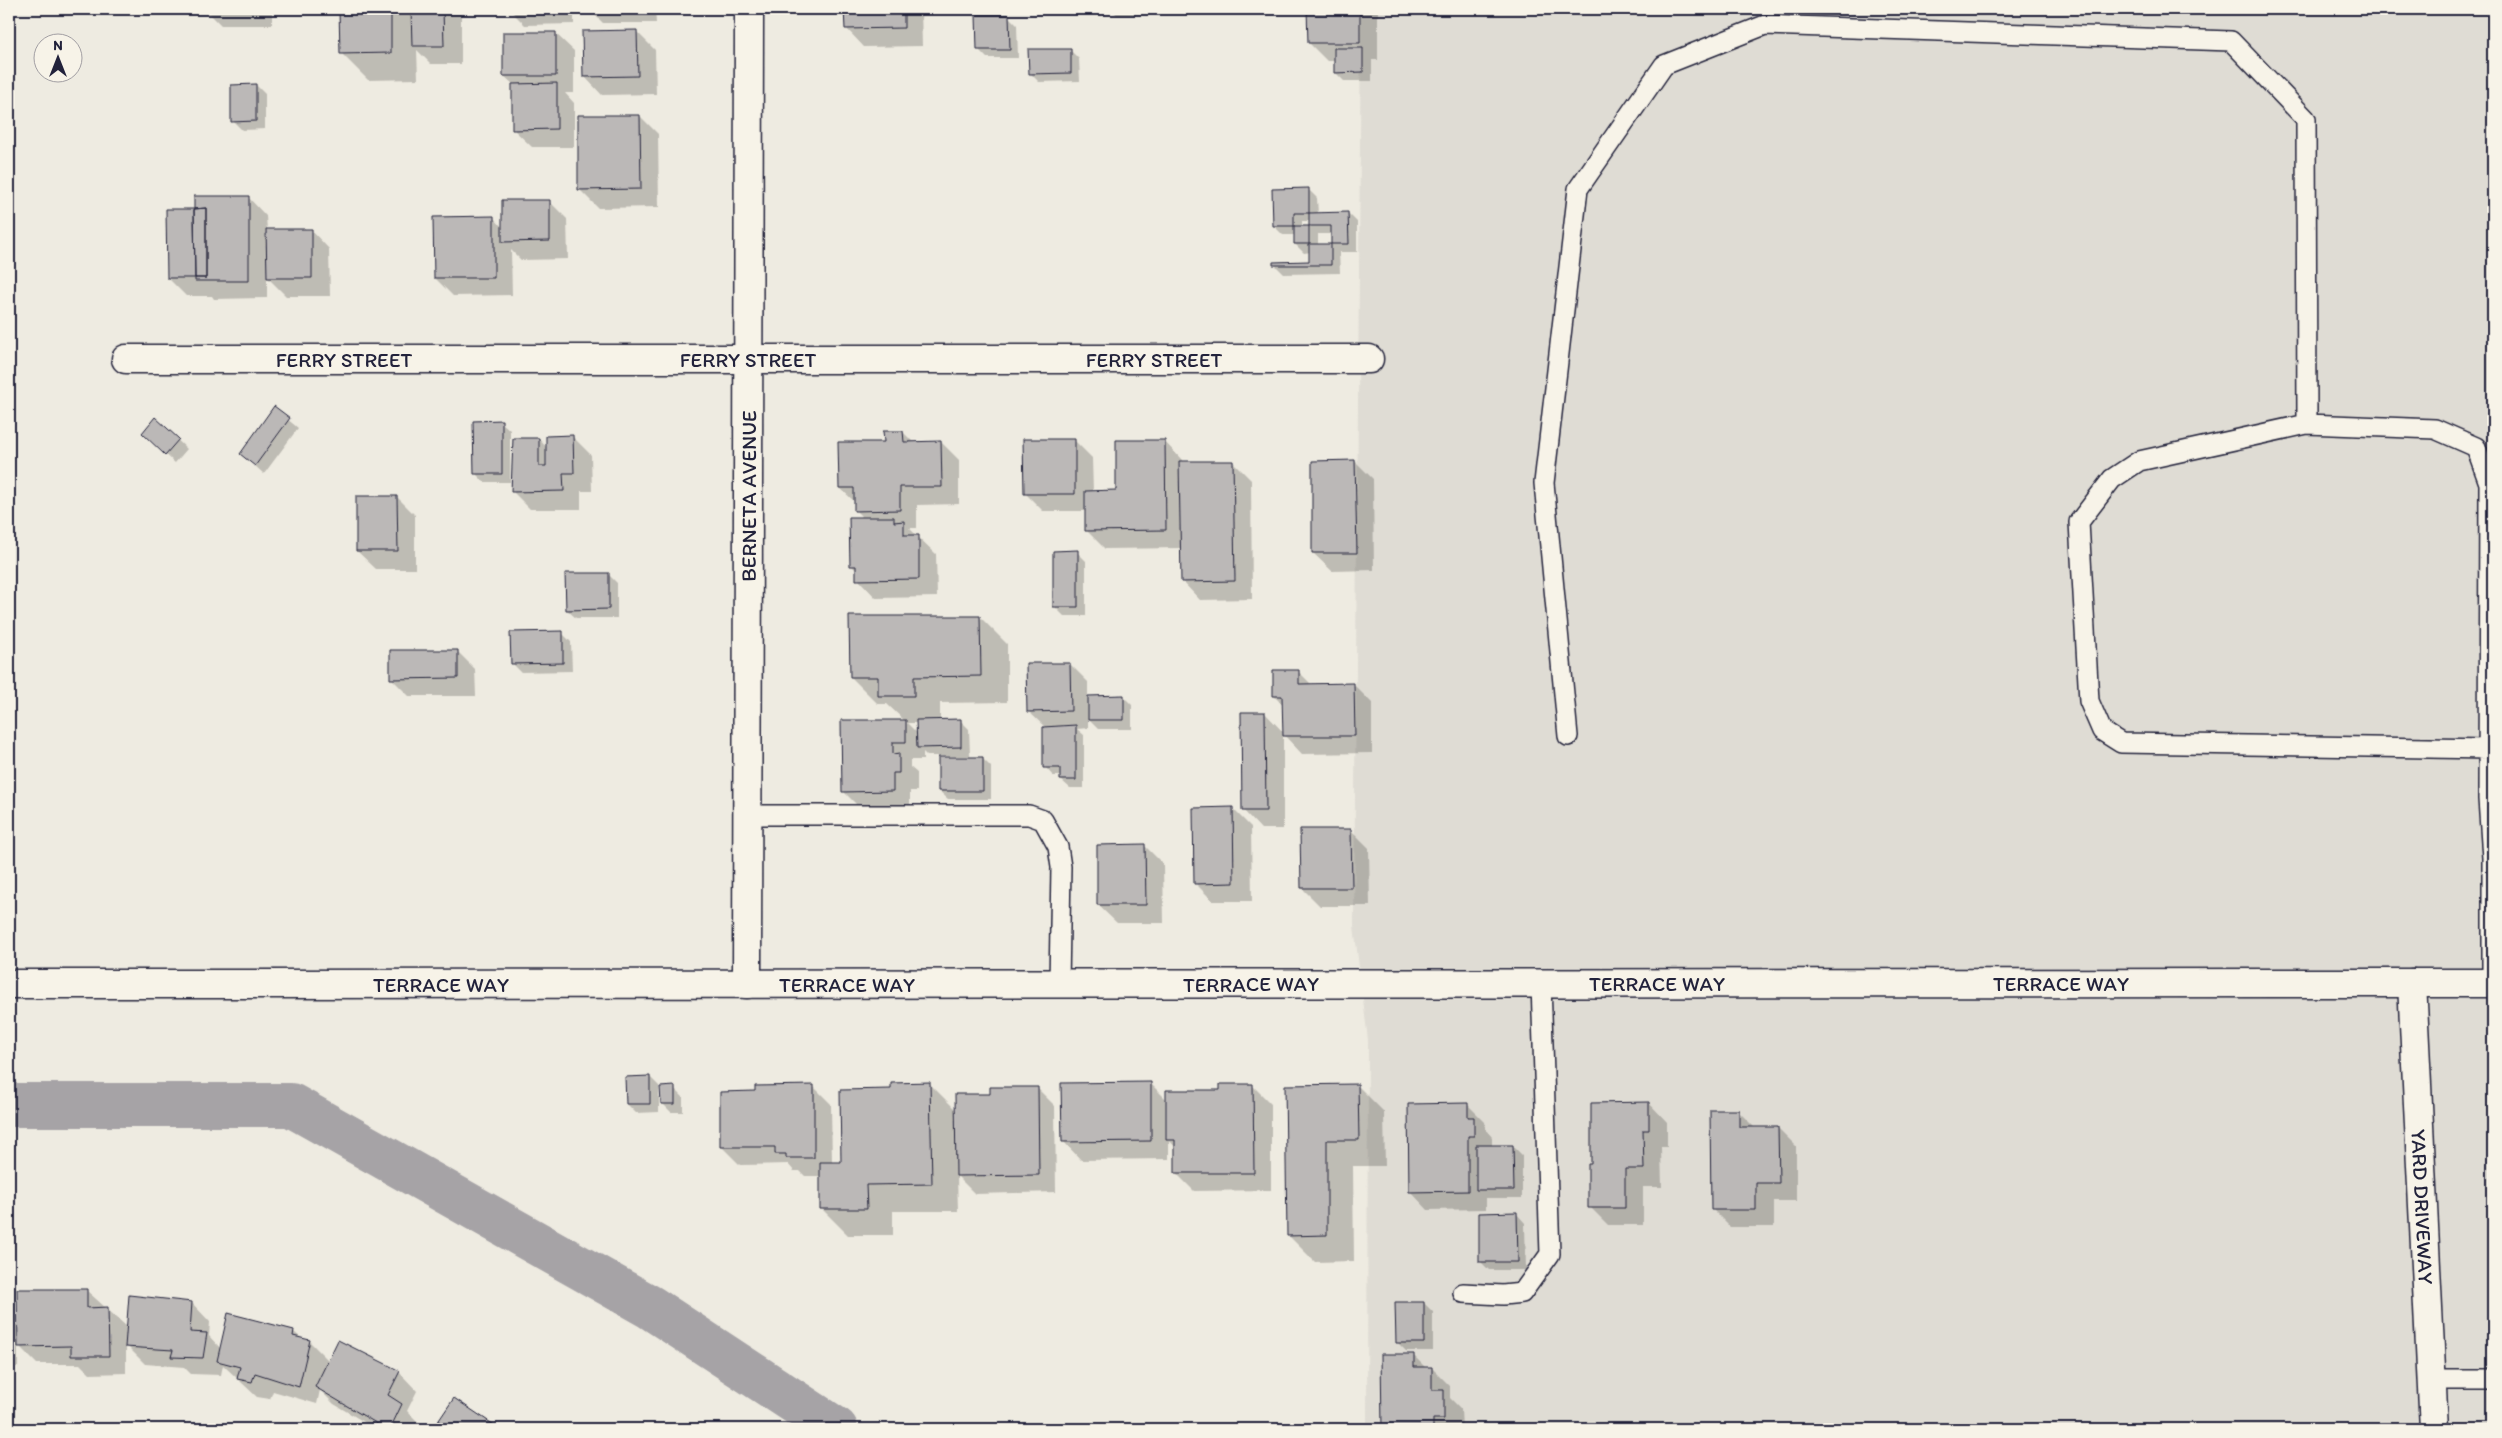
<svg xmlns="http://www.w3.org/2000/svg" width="2502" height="1438" font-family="Itim,sans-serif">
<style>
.built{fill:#dfdcd4}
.shadow{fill:#0003;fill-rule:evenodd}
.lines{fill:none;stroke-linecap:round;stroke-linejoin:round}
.canal{stroke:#a6a3a6;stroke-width:44}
.building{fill:#bbb8b7;stroke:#22223b}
.lane-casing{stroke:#22223b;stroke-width:22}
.street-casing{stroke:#22223b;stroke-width:31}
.lane{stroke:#f7f3e8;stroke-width:19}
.street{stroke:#f7f3e8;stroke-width:28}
.labels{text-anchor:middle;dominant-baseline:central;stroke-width:4;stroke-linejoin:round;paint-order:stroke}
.street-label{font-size:21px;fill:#22223b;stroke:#f7f3e8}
</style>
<rect width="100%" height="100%" fill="#eeebe1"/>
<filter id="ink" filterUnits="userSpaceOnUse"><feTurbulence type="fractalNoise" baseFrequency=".02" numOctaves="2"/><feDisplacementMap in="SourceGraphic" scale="10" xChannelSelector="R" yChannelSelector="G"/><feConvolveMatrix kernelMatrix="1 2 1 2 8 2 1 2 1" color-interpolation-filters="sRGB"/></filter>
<g filter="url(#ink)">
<path class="built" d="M1361 9H2493V1429H1367L1368 1040 1354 926Z"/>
<path class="shadow" d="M156 9H272V25H221L210 14 162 15Z
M341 9H461V64H431L417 50 418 79 368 80 341 53Z
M509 9H574V24L525 25Z
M589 9H655L656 23H603Z
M846 9H921L922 46 864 47 846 28Z
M1111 9H1194V14L1117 15Z
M1309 9H1378V60H1372V81H1344L1335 72V61H1327L1309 43Z
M1009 17 1017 25 1018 58H987L978 49Z
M637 32 655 50 656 94 602 95 584 76Z
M555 33 574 51V93H565L574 103V147H532L513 129V84L504 76Z
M1070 50 1079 59 1080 81 1039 82 1030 73Z
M256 85 265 94V129L242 130 233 121Z
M640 116 658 134 659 207 598 208 580 190Z
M1308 189 1317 198 1318 214 1348 213 1357 222V252H1339L1340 273 1284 274 1275 265 1311 263V252L1304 253 1295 244V235H1283L1274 226ZM1302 221H1311V227H1302ZM1318 234H1332V245H1318Z
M248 197 266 216 267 230H311L329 249 330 296H286L267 277V298L214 299 212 296H186L168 278 195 210Z
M549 201 567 219 568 259 521 260 511 250 512 295 453 296 435 278 493 217 503 228Z
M274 408 298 428 264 474 242 454Z
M155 419 187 449 175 463 143 433Z
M501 422 510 430V482H484L475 473Z
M903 432 914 443 941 442 959 460V504L917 505V528H909L936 554 937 597 876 598 858 579V572L851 565 863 518 855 510V502L840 488 885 443Z
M573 437 591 455 592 491H581V509H530L512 491 539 439 547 448Z
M1074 440 1092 458 1093 492 1118 491 1164 441 1182 460V463L1233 462 1251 480 1252 599 1200 600 1182 581V548L1105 549 1087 531 1086 511H1043L1025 493Z
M1355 461 1373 479 1374 570 1332 571 1313 553Z
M397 497 415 515V569H376L357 551Z
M1077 552 1086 561V616H1064L1055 607Z
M608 574 617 583V618H576L567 610Z
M980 617 1007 644V702L940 703V721L960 720 969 729 970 756H927L923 752V760H910V767L917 773V791H910V809H861L843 791 905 721 887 704H878L851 677ZM907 723H918V734Z
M562 633 571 642 572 671 521 672 512 663Z
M457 651 475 669 476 696H409L391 678Z
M1070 664 1088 682V697L1123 696 1132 705V729H1098L1088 719V728L1077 729 1084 735V788H1070L1061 780V776H1053L1045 767V727L1028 711Z
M1298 671 1312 685H1354L1372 703V753L1302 754 1283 734V829H1261L1243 810 1265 713 1284 733V706L1274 696Z
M982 758 991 767V799H948L939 791Z
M1233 809 1251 827 1252 901H1213L1195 883Z
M1351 830 1369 848 1370 906H1320L1302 888Z
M1145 846 1163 864 1164 923H1117L1098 905Z
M650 1077 659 1086V1112L636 1113 627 1104Z
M1150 1083 1167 1100 1253 1086 1271 1104V1190L1194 1191 1176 1173V1148L1169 1140V1159L1081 1160 1063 1141Z
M930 1084 956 1110 991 1095 1037 1088 1055 1106 1056 1192 975 1194 957 1176 958 1211H893V1235H848L822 1209 821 1176H805L800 1171H794L788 1164 740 1165 722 1147 757 1092 813 1086 831 1104 832 1164H842L892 1090Z
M1287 1086H1358L1384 1112 1385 1166H1353L1354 1261 1315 1262 1288 1235Z
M674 1088 683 1097V1112H671L662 1103Z
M1649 1103 1667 1122V1147H1661L1662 1187H1643V1225H1608L1590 1207 1592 1165Z
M1467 1104 1485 1122 1486 1130 1492 1137V1146H1513L1522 1155V1198H1486V1209L1428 1210 1410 1191Z
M1739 1112 1755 1128H1778L1796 1146V1201H1774V1227H1730L1712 1209Z
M1517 1214 1525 1223 1526 1270H1489L1480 1261Z
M86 1290 126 1326V1333L192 1303 210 1322 209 1336 221 1349 293 1331 302 1339 309 1341 329 1361 399 1372 417 1391 407 1411 419 1423 416 1429H376L334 1404 320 1390 317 1404 273 1391 270 1399 257 1397 223 1365 221 1375 191 1374 184 1367 145 1364 126 1345V1373L90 1374 80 1364H37L18 1345V1367H9V1317L19 1327Z
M1424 1303 1433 1312V1351H1406L1397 1342Z
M1413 1355 1426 1368H1432L1450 1386V1398L1461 1409 1462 1429H1383L1382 1356Z
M454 1400 498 1429H435Z"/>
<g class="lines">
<path class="canal" d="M9 1105H291L650 1307 836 1429"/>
</g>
<path class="building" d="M339 9H391V53L340 54Z
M411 9H443L444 46H412Z
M844 9H904V28L845 29Z
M1307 9H1360V43H1308Z
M976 15H1009L1010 50H977Z
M637 30 638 76 583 77 582 31Z
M503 32H556V76H503Z
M1334 48H1363V72L1334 73Z
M1028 49H1071V73L1029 74Z
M557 83V129L512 130V84Z
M256 84V121L231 122V85Z
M578 115H640L641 189 578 190Z
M1309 188V213H1294V226H1273L1272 189Z
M194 196H249V281H195V278H206V208L194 209Z
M502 200H550V241L502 242Z
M206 208V278H195L194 209Z
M166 209H194L195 278H167Z
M1348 212 1349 244H1331V226H1309V213Z
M494 216V278H434L433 217Z
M1294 226H1309V244H1294Z
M266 229H312V278H267Z
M1309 244H1331V265H1273V262L1309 261Z
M274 406 290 418 255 466 240 454Z
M155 417 179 439 165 455 142 433Z
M502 420V474H474L473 421Z
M883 431H903L904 442 941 441 942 487H900V510L854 511V488H839L838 442H884Z
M573 435 574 473H563L564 491 511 492 513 438H539V466H546V436Z
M1023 439H1075V494H1024Z
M1116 440H1165L1166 530 1085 531V491L1116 490Z
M1355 460 1357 553H1312V461Z
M1179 461H1233L1235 581 1181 582Z
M356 496H397L398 551H356Z
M849 517H894V522L904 521V535H919V579L856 580V566H850Z
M1078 550V607H1053V551Z
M565 573H609V609L566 610Z
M849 616H980L981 676 914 677V696H878V677H850Z
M563 631V663L511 664 510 632Z
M390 650H458V678L390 679Z
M1026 663H1070L1071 711 1027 712Z
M1273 670H1299V684L1354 683 1355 736H1283L1282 696H1273Z
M1124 695V720H1088V696Z
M1241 712H1265L1266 811H1242Z
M961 719V747L917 748 916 720Z
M841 720H906V742H893V754L899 753V773H893V791L842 792Z
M1076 725V780H1060V768H1043V727Z
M938 757H983V791H938Z
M1233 807 1234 883 1194 884 1193 808Z
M1300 829H1351L1352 888H1301Z
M1145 844 1146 905H1097V845Z
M650 1076V1104H626L625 1077Z
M930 1082 932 1184 866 1185 867 1209H820V1162H841L840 1090 891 1089V1083Z
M1151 1082V1141L1062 1142 1061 1083Z
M1220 1084H1253L1254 1173H1175V1140H1166V1090H1220Z
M1358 1084 1359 1140H1327V1235L1287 1236 1285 1085Z
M814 1085V1158H786V1154H775V1147H720V1092L755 1091V1086Z
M675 1086V1104H661L660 1087Z
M990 1087H1038L1039 1175 956 1176 955 1094H990Z
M1649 1102V1130H1643L1644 1169H1625V1208H1588V1164H1591V1103Z
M1468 1103V1117H1474V1136H1468V1191L1409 1192 1408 1104Z
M1710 1110H1739V1127H1778L1779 1183H1756V1210H1711Z
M1476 1145H1513L1514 1190H1476Z
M1517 1212 1518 1262H1479V1213Z
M17 1289H87V1308L108 1307 109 1356H71V1346L18 1347Z
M129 1295 192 1302 190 1332 207 1333 203 1358 171 1357 173 1350 125 1347Z
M1395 1302H1424V1343H1396Z
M228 1313 294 1330 293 1336 310 1340 299 1387 255 1373 252 1382 237 1379 240 1367 217 1361Z
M338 1340 400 1371 388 1395 402 1404 390 1429H386L315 1387Z
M1381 1354H1414V1367H1432V1390H1444V1419H1433V1429H1382Z
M454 1398 500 1429H433Z"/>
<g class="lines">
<g class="lane-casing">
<path id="lane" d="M1568 736 1544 483 1578 189 1664 65 1765 25 2231 41 2306 119 2307 424
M2488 749 2121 743 2102 731 2089 701 2079 522 2112 479 2139 461 2307 424 2435 429 2476 447 2489 483 2488 799 2492 858V983
M747 815H1029L1043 820 1058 847 1061 867 1059 984
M1463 1293 1503 1295 1522 1293 1550 1254 1541 984
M2431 1380H2493"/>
</g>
<g class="street-casing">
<g id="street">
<path id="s1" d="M126 359H1369"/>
<path id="s2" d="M2412 983 2434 1429"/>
<path id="s3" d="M9 984 2493 983"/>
<path id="s4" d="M747 984 749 9"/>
</g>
</g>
<use href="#lane" class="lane"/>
<use href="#street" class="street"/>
</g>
</g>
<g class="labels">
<g class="street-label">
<text stroke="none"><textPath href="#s1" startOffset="218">FERRY STREET</textPath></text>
<text stroke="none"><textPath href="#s1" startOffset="622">FERRY STREET</textPath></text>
<text stroke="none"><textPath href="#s1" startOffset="1028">FERRY STREET</textPath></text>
<text stroke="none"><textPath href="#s4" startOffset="488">BERNETA AVENUE</textPath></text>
<text stroke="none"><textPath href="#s3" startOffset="1648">TERRACE WAY</textPath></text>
<text stroke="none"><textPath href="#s3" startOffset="2052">TERRACE WAY</textPath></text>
<text stroke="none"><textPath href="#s3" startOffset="432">TERRACE WAY</textPath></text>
<text stroke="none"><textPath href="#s3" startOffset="838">TERRACE WAY</textPath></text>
<text stroke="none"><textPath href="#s3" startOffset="1242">TERRACE WAY</textPath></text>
<text stroke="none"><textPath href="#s2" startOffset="224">YARD DRIVEWAY</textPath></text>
</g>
</g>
<rect width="2502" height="1438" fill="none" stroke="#f7f3e8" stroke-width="30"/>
<rect x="15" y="15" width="2472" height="1408" fill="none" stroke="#22223b" stroke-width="2" filter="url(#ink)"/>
<g transform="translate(58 58)"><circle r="24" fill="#f7f3e8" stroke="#a29fa3"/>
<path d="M0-4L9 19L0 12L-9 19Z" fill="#22223b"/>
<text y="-8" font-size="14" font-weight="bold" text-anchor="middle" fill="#22223b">N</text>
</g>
</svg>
